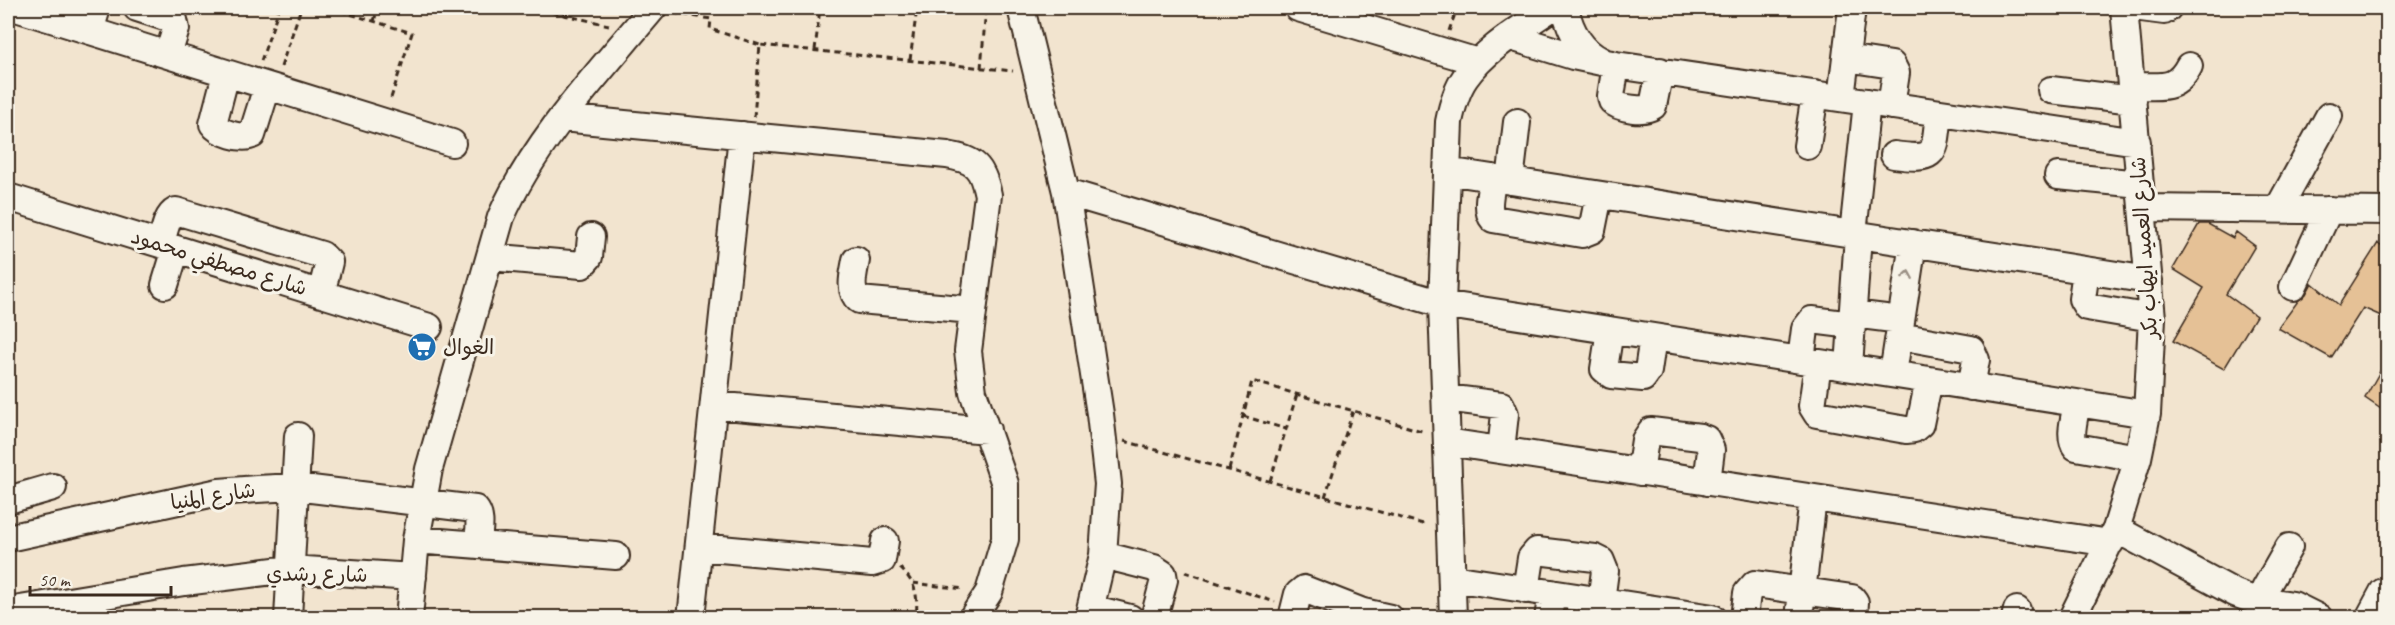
<svg xmlns="http://www.w3.org/2000/svg" width="2395" height="625" font-family="Caveat,'Playpen Sans Arabic',sans-serif">
<style>
.building{fill:#e5c196;stroke:#3b2a1e;stroke-width:1.5}
.lines{fill:none;stroke-linecap:round;stroke-linejoin:round}
.minor-casing{stroke:#3b2a1e;stroke-width:30}
.path{stroke:#3b2a1e;stroke-width:3;stroke-dasharray:6 4.5;stroke-linecap:butt}
.minor{stroke:#f7f3e8;stroke-width:26}
.oneway{stroke:#998e83}
.labels{text-anchor:middle;dominant-baseline:central;stroke-width:6;stroke-linejoin:round;paint-order:stroke}
.street-label{font-size:21px;fill:#3b2a1e;stroke:#f7f3e8}
.poi-label{font-size:21px;fill:#3b2a1e;stroke:#f7f3e8;text-anchor:start}
</style>
<rect width="100%" height="100%" fill="#f2e4cf"/>
<filter id="ink" filterUnits="userSpaceOnUse"><feTurbulence type="fractalNoise" baseFrequency=".0167" numOctaves="2"/><feDisplacementMap in="SourceGraphic" scale="12" xChannelSelector="R" yChannelSelector="G"/><feConvolveMatrix kernelMatrix="1 2 1 2 8 2 1 2 1" color-interpolation-filters="sRGB"/></filter>
<g filter="url(#ink)">
<path class="building" d="M2199 224H2208L2233 238 2236 232 2255 246 2226 294 2256 316 2224 369 2173 341 2204 288 2173 269Z
M2378 243 2388 250V319L2363 308 2331 358 2278 328 2298 301 2306 294 2312 283 2339 305Z
M2388 357V398L2381 409 2365 398Z"/>
<g class="lines">
<g class="minor-casing">
<path id="minor" d="M16 8 452 143
M137 8 174 20 176 29 168 55
M1021 8 1066 192 1100 414 1108 484 1103 555 1088 618
M1298 8 1478 62
M1565 8C1570 30 1580 51 1602 61
M2141 8 2164 11 2168 8
M90 31 97 8
M1511 37 1573 56 1616 65 2137 142
M1846 58 1892 65 1896 73 1891 106
M1616 65 1611 96 1612 101C1620 109 1644 112 1653 106L1660 71
M226 74 213 124C219 133 243 140 252 135L267 87
M2131 86C2158 85 2175 93 2189 66
M2051 90 2133 100
M1841 98 1852 8
M562 118 947 155C975 160 982 166 988 195L968 351 973 392 1005 484V539L989 592 972 618
M1807 146 1815 94
M1894 155C1939 161 1934 153 1939 113
M1447 171 2149 280
M2058 176 2140 184
M1493 178C1491 190 1485 209 1493 219L1582 234 1592 230 1599 195
M1510 181 1517 122
M1066 192 1442 304 2147 414
M8 197 429 327
M2142 208 2388 211
M2278 209 2329 116
M1853 234 1867 102
M161 244C164 233 166 216 176 211L322 255 329 262 321 294
M490 257 582 265 589 257 591 237
M856 260C854 272 848 291 859 300L973 310
M2086 271 2082 299 2087 307 2152 318
M165 285 176 249
M2293 287 2329 210
M1853 314 1901 320
M1610 330 1604 369 1611 375 1643 378 1648 371 1653 337
M1899 336 1971 349 1976 360 1971 387
M1801 360 1805 329 1812 320 1852 325
M1818 363 1812 406 1817 414 1906 430 1914 429 1920 424 1929 380
M1849 367 1858 235
M1893 374 1913 243
M1446 398 1501 405 1505 414 1501 450
M2077 403C2075 416 2068 437 2076 447L2138 458
M714 405 987 430
M1447 442 2110 543
M1640 472 1645 440 1651 431 1700 437 1706 439 1711 450 1707 482
M8 500 53 487
M2116 529 2235 593 2248 598 2293 605 2319 618
M8 538 219 492 257 489 295 487 475 509C483 518 478 533 478 545
M416 540 616 556
M699 547 872 563 882 560 885 541
M1103 555 1154 568 1163 574 1164 580 1154 618
M1452 578 1713 618
M1526 590 1531 558 1537 551 1595 558 1601 561 1605 571 1601 601
M1091 608 1130 618
M8 611 184 582 290 569 413 577
M288 618 298 436
M409 618 416 540 429 469 501 217C536 138 598 74 653 8
M691 618 742 135
M1292 618 1298 594 1304 589 1363 612 1390 618
M1453 618 1442 304 1449 122C1452 107 1456 91 1465 78 1485 49 1522 28 1551 8
M1548 618 1552 593
M1744 618 1747 593 1755 584 1852 598 1855 602 1854 618
M1799 618 1813 498
M2015 618 2017 610
M2072 618 2116 529 2138 458 2147 414 2152 318 2124 8
M2258 618 2265 589 2289 547
M2369 618 2383 592"/>
</g>
<path class="path" d="M331 8 412 33 390 101
M532 8 609 25
M673 13 711 19 710 29 760 45
M374 21 378 8
M1449 31 1457 8
M815 50 820 8
M910 60 917 8
M261 61 279 8
M281 67 301 8
M981 68 986 8
M754 117 760 45 1013 71
M1243 416 1286 429
M1124 441 1427 525
M1229 470 1252 381 1425 432
M1270 481 1297 394
M1325 497 1353 411
M900 568C917 584 918 596 916 618
M1185 572 1275 602
M913 583 964 589"/>
<use href="#minor" class="minor"/>
</g>
<defs><path id="oneway-chevron" d="M-2-3.5L2.5 0L-2 3.5" fill="none" stroke-width="1.6" stroke-linecap="round" stroke-linejoin="round" transform="scale(1.5)"/></defs>
<use class="oneway" href="#oneway-chevron" transform="translate(1908 275) rotate(-81)"/>
</g>
<defs>
<g id="supermarket-disc" transform="scale(1.5)"><circle r="9.5" fill="#1f6fb2" stroke="#f7f3e8"/><path d="M-6-5.5h2.5l.6 2H6L4.5 2H-2.5L-4.4-4H-6ZM-1.5 3.2a1.3 1.3 0 1 0 .1 0ZM3 3.2a1.3 1.3 0 1 0 .1 0Z" fill="#fff"/></g>
</defs>
<g fill-rule="evenodd">
<use href="#supermarket-disc" x="422" y="347"/>
</g>
<g class="labels">
<g class="street-label">
<text transform="translate(2144 248) rotate(-94)">شارع العميد ايهاب بكر</text>
<text transform="translate(219 262) rotate(17)">شارع مصطفي محمود</text>
<text transform="translate(213 496) rotate(-9)">شارع المنيا</text>
<text transform="translate(317 574) rotate(1)">شارع رشدي</text>
</g>
<g class="poi-label">
<text x="443" y="347">الغوال</text>
</g>
</g>
<rect width="2395" height="625" fill="none" stroke="#f7f3e8" stroke-width="30"/>
<rect x="15" y="15" width="2365" height="595" fill="none" stroke="#3b2a1e" stroke-width="2" filter="url(#ink)"/>
<path d="M30 586v9h141v-9" fill="none" stroke="#3b2a1e" stroke-width="3"/>
<text x="39" y="586" font-size="18" fill="#3b2a1e" stroke="#f7f3e8" stroke-width="4.5" paint-order="stroke">50 m</text>
</svg>
